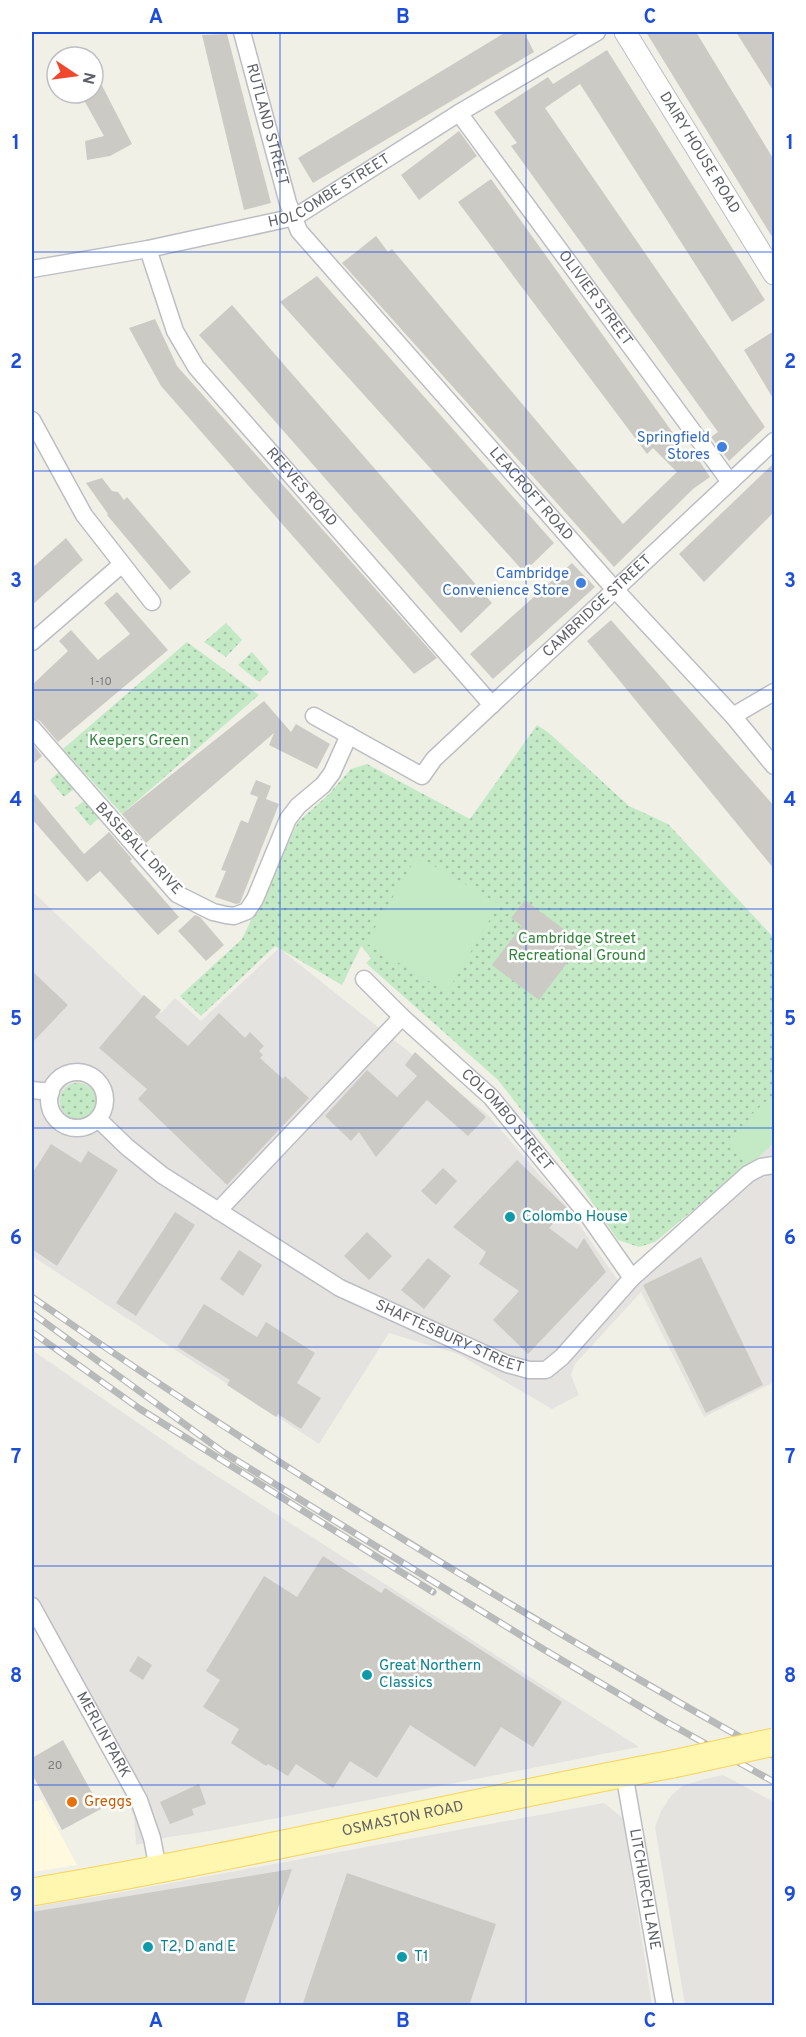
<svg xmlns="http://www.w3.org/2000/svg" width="806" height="2037" font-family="Overpass,sans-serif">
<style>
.commercial{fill:#fff9df}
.industrial{fill:#e5e3df}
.green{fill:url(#green-dots)}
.pitch{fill:#c3e9c5}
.building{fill:#cccac4}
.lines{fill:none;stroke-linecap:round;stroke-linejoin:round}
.minor-casing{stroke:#bcbec3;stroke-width:19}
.tertiary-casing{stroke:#bcbec3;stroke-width:23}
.primary-casing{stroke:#f8d45a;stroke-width:29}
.minor{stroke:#fff;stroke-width:16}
.tertiary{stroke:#fff;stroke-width:21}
.primary{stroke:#fff6af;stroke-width:27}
.rail-casing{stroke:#b8b9b9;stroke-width:7}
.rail{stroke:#fff;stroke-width:4.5;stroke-dasharray:14;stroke-linecap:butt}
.primary-bridge-casing{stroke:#f8d45a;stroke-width:29;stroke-linecap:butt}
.primary-bridge{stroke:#fff6af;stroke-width:27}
.grid{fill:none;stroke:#1d4ed8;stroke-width:1.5;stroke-opacity:0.55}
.shop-dot{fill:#3f7fe0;stroke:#fff;stroke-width:2}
.culture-dot{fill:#0f9aa8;stroke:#fff;stroke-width:2}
.food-dot{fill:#e8710a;stroke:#fff;stroke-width:2}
.labels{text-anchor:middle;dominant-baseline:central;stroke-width:5;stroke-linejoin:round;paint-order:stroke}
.number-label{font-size:12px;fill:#7a7c7f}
.street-label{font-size:15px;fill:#5e6268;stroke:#fff}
.shop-label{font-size:15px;fill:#366cbe;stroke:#fff;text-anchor:end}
.park-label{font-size:15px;fill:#30843a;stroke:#fff}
.culture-label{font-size:15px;fill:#0d838f;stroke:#fff;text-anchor:start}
.food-label{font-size:15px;fill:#c56008;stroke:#fff;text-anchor:start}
.neatline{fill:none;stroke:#1d4ed8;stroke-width:2}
.grid-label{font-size:20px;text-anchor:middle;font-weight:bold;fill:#1d4ed8}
</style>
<defs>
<pattern id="green-dots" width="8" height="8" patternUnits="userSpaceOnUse" patternTransform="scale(1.5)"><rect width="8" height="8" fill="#c3e9c5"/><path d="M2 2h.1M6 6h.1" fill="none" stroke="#a2c0a4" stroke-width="1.8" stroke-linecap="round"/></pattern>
</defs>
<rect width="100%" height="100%" fill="#f1f0e7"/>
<path class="commercial" d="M42 1800 77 1865 32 1872V1802Z"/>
<path class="industrial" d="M32 891 161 1013 175 998 201 1021 279 948 488 1115 568 1208 619 1282 774 1143V1382L704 1417 641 1292 575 1364 571 1375 579 1395 552 1409 458 1354 389 1333 319 1444 32 1256Z
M32 1350 192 1460 639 1747 210 1831 169 1837 136 1845 134 1816 116 1776 32 1625Z
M723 1775 774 1802V2005H685L655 1827 661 1811 671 1796 682 1786 704 1779Z
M604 1803 623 1818 652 2005 32 2006V1907L106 1895Z"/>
<path class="green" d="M226 623 242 640 226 657 204 642Z
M187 642 259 695 122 814 63 749Z
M252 652 269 672 259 682 238 665Z
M537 725 549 733 629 806 668 824 774 938V1142L655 1242 639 1247 618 1240 578 1182 498 1080 366 963 371 958 361 946 342 985 275 946 201 1016 180 996 242 939 298 822 328 795 351 769 367 764 470 819Z
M59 772 74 789 64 797 50 780Z
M85 800 99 818 90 826 75 808Z
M60 1101a18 18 0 1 1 36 0a18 18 0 1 1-36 0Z"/>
<path class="pitch" d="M417 856 499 904 447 992 366 943Z
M772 1096 774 1100V1143L750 1165 729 1141 753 1116 761 1123 752 1114Z"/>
<path class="building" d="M506 32H524L534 52 313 183 298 158Z
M646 32H696L774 160V240Z
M736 32H774V92Z
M227 34 271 203 244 210 202 35Z
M607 50 765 300 732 322 580 84 545 108 765 427 729 461 711 437 718 432 511 146 517 143 494 112 548 77 553 84Z
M93 68 132 144 110 156 87 160 85 141 104 136 80 93H93Z
M459 131 477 156 419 200 401 175Z
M491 179 673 433 668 436 689 458 694 453 710 477 693 489 614 567 342 263 376 236 388 252 392 249 623 524 677 472 653 448 647 454 458 202Z
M317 276 554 543 524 572 280 302Z
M232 305 492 603 461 633 199 335Z
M155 319 177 366 437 658 414 674 161 386 129 328Z
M774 331V400L744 350Z
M774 463V512L704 582 679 554Z
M102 478 112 491 118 492 124 500 127 497 191 572 170 590 107 515 108 514 86 483Z
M66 538 83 560 32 605V568Z
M572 563 595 587 493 679 470 654Z
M117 592 168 650 58 742 40 721 32 718V685L68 651 59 641 71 630 98 660 130 634 104 603Z
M611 620 774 806V869L587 641Z
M264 701 291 732 296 724 330 744 317 769 269 745 274 733 146 843 122 814Z
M32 743 42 756 32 765Z
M256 780 271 786 266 799 279 804 240 903 236 904 215 897 226 871 221 870 241 820 248 823 258 797 250 794Z
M32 791 84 854 109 832 132 859 130 861 179 917 158 935 100 871 87 882 32 819Z
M525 900 582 943 539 1000 492 965 522 926 511 918Z
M195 915 200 917 224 945 206 961 178 931Z
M32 971 68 1005 32 1043Z
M144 995 161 1010 155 1017 188 1046 219 1013 245 1038 250 1032 264 1046 259 1051 263 1055 260 1058 283 1079 285 1076 309 1098 227 1185 138 1099 147 1089 99 1048Z
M415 1052 486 1117 468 1136 427 1100 376 1157 359 1132 351 1141 325 1116 367 1070 397 1097 417 1076 405 1065Z
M51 1144 81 1163 88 1151 118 1170 57 1266 32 1249V1174Z
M517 1160 567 1208 549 1228 577 1249 584 1238 606 1272 528 1354 493 1320 519 1291 479 1264 486 1252 453 1227Z
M443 1168 457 1181 436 1205 421 1191Z
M175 1212 195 1225 136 1316 116 1303Z
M367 1232 392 1256 369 1280 344 1256Z
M239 1250 262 1265 243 1296 220 1279Z
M701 1257 763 1385 706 1413 643 1285Z
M428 1258 451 1276 424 1309 401 1290Z
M204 1304 257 1337 266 1322 315 1353 297 1383 321 1398 301 1429 278 1414 276 1417 227 1385 230 1380 177 1347Z
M323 1556 381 1593 385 1588 562 1702 533 1747 501 1727 475 1767 410 1725 377 1778 350 1761 333 1788 296 1764 288 1776 268 1764 266 1766 231 1743 239 1729 203 1707 220 1680 206 1671 264 1576 297 1597Z
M138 1656 152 1665 143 1680 129 1671Z
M63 1740 101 1809 62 1830 32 1774V1758Z
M199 1784 206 1804 192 1809 194 1815 170 1824 160 1802Z
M292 1869 243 2006H32V1912Z
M347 1873 496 1924 469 2006H302Z"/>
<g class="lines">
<g class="minor-casing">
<g id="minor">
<path id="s1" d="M242 32 288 203 299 231 609 583 733 716 774 766"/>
<path id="s2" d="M459 113 730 482"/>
<path id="s3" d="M148 249 175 331 196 367 492 705"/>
<path id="s4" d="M32 269 148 249 295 217 459 113 597 32"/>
<path d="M32 420 84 515 152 602"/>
<path d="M32 642 121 565"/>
<path id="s5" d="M314 716 422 776 434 759 774 441"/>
<path d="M733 716 774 692"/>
<path d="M32 728 177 894 213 912 226 915 234 916 247 911 255 899 288 819 298 806 323 785 332 773 349 735"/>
<path id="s6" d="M364 979 402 1017 491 1097 590 1218 632 1278"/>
<circle cx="77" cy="1100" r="28"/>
<path d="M32 1090 51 1092"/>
<path id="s7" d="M98 1119 127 1147 162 1175 340 1288 507 1364 529 1370H546L562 1357 632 1278 748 1174 761 1167 774 1165"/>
<path d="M218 1211 402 1017"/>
<path id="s8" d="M32 1606 139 1800 152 1838 158 1869"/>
<path id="s9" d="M624 1773 665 2006"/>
</g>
</g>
<g class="tertiary-casing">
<g id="tertiary">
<path id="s10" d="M625 32 774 274"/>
</g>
</g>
<g class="primary-casing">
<g id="primary">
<path id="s11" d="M32 1892C247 1856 459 1804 673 1764"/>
</g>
</g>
<use href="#minor" class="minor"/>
<use href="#tertiary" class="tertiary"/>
<use href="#primary" class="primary"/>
<g class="rail-casing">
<path id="rail" d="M32 1297C271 1464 520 1614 774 1756
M32 1313 223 1452 543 1649 663 1720 774 1782
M32 1332 140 1409 433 1592"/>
</g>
<use href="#rail" class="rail"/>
<g class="primary-bridge-casing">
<path id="primary-bridge" d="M673 1764 774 1742"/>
</g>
<use href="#primary-bridge" class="primary-bridge"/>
</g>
<path class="grid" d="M280 32V2006M526 32V2006M32 252H774M32 471H774M32 690H774M32 909H774M32 1128H774M32 1347H774M32 1566H774M32 1785H774"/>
<g class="shop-dot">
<circle cx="722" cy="447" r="6"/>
<circle cx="581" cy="583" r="6"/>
</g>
<g class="culture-dot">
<circle cx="510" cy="1217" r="6"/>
<circle cx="367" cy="1675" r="6"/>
<circle cx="148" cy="1947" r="6"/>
<circle cx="402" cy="1957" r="6"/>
</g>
<circle class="food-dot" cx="72" cy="1802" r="6"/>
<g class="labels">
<g class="number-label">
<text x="101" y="682">1-10</text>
<text x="55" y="1766">20</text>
</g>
<g class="street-label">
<text stroke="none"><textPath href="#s1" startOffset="96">RUTLAND STREET</textPath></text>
<text stroke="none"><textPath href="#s10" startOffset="142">DAIRY HOUSE ROAD</textPath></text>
<text stroke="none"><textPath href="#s4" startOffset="310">HOLCOMBE STREET</textPath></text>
<text stroke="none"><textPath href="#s2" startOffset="230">OLIVIER STREET</textPath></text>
<text stroke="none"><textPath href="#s3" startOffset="288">REEVES ROAD</textPath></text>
<text stroke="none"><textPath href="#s1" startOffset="558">LEACROFT ROAD</textPath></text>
<text stroke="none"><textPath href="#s5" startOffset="368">CAMBRIDGE STREET</textPath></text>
<text transform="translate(138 849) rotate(47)">BASEBALL DRIVE</text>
<text stroke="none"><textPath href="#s6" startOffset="201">COLOMBO STREET</textPath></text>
<text stroke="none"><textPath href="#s7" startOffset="416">SHAFTESBURY STREET</textPath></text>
<text stroke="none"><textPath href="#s8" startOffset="147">MERLIN PARK</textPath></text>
<text stroke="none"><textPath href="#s11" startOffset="378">OSMASTON ROAD</textPath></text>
<text stroke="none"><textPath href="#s9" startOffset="118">LITCHURCH LANE</textPath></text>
</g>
<g class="shop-label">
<text x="710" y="438">Springfield<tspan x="710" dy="17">Stores</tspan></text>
<text x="569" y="574">Cambridge<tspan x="569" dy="17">Convenience Store</tspan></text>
</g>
<g class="park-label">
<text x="139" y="741">Keepers Green</text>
<text x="577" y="939">Cambridge Street<tspan x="577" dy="17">Recreational Ground</tspan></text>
</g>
<g class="culture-label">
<text x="522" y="1217">Colombo House</text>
<text x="379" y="1666">Great Northern<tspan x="379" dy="17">Classics</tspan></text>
<text x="160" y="1947">T2, D and E</text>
<text x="414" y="1957">T1</text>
</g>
<g class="food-label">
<text x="84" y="1802">Greggs</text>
</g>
</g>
<rect width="806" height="2037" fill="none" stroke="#ffffff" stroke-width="66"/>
<g transform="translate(75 75) rotate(103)"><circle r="28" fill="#ffffff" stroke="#bfc0c3" stroke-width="1.5"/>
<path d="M0-4.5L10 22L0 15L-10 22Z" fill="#f1472d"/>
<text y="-9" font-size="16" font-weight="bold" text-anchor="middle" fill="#5e6268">N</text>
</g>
<rect x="33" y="33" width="740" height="1971" class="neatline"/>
<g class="grid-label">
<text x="156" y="23">A</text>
<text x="403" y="23">B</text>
<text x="650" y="23">C</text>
<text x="16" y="149">1</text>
<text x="790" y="149">1</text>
<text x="16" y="368">2</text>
<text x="790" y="368">2</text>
<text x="16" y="587">3</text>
<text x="790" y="587">3</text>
<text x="16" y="806">4</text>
<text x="790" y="806">4</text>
<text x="16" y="1025">5</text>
<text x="790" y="1025">5</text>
<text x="16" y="1244">6</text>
<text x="790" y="1244">6</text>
<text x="16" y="1463">7</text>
<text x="790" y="1463">7</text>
<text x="16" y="1682">8</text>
<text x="790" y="1682">8</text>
<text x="16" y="1901">9</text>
<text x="790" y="1901">9</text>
<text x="156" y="2027">A</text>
<text x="403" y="2027">B</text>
<text x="650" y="2027">C</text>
</g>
</svg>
